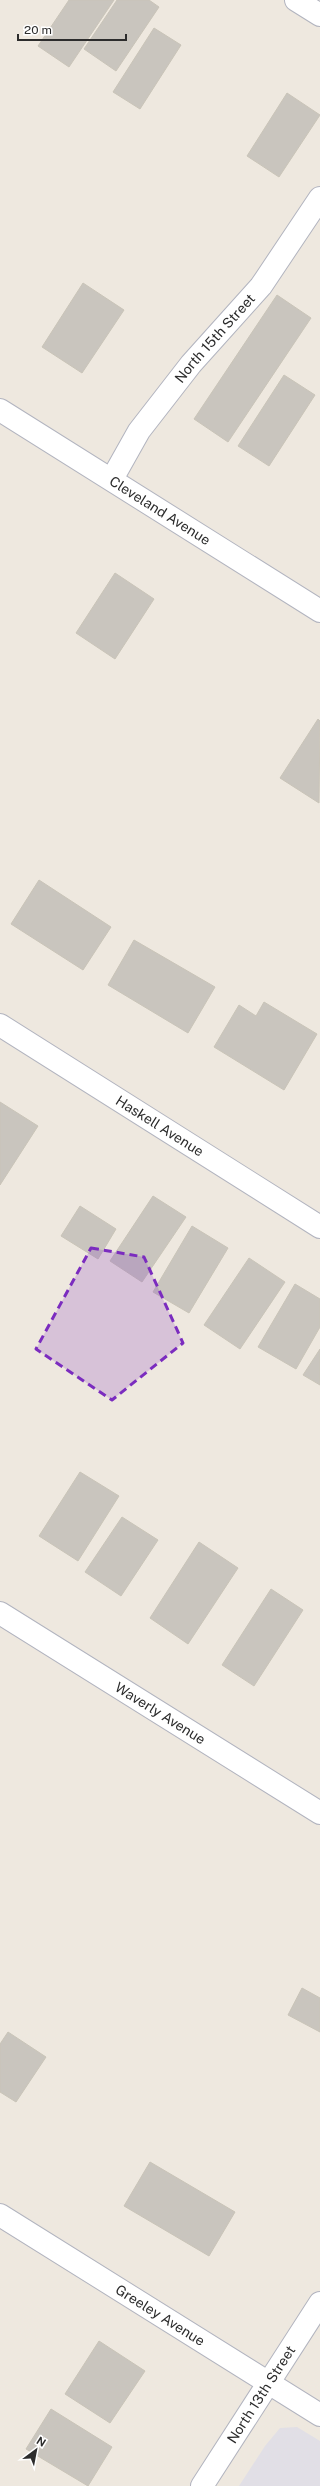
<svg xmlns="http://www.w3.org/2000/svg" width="320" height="2486" font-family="'Public Sans',sans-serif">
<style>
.industrial{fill:#e1dfe6}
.building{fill:#c9c5be;stroke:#c9c4b8}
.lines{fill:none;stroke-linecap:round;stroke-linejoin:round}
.street-casing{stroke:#b2b4bf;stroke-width:24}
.secondary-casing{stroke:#b2b4bf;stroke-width:24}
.street{stroke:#fff;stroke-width:22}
.secondary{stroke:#fff;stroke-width:22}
.marked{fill:#7b2cbf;fill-opacity:0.2;stroke:#7b2cbf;stroke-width:3;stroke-dasharray:8 5;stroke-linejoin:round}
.labels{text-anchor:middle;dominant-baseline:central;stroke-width:3;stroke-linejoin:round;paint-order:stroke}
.street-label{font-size:14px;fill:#2c2c2c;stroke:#fff}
</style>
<rect width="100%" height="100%" fill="#eee8df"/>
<path class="industrial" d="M297 2427 320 2441V2486H239L265 2446 280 2428Z"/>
<path class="building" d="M69 0H114L69 67 38 46Z
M117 0H149L159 7 116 71 84 49Z
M154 28 181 45 140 109 113 92Z
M287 93 320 115 279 177 247 156Z
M83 283 124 310 82 373 42 347Z
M277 295 311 318 228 442 194 419Z
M284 375 315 395 269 466 238 446Z
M115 573 154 599 115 659 76 633Z
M318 719 320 721 319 803 280 778Z
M39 880 111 927 83 970 11 924Z
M134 940 215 987 188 1033 108 985Z
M264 1002 317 1034 284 1090 214 1047 239 1005 256 1016Z
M0 1102 38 1126 0 1185Z
M153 1196 186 1217 142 1282 110 1261Z
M80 1206 116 1229 98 1259 61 1236Z
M192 1226 228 1248 189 1313 153 1292Z
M249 1258 285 1282 240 1349 204 1325Z
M295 1284 320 1299V1327L296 1369 258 1347Z
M320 1349V1385L303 1375Z
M80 1472 119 1496 78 1561 39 1536Z
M122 1517 158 1540 121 1596 85 1572Z
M199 1542 238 1568 188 1644 150 1618Z
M271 1589 303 1610 254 1686 222 1665Z
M302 1988 320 1998V2032L288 2015Z
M8 2032 46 2057 16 2102 0 2092V2044Z
M150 2162 235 2212 209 2256 124 2206Z
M99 2341 145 2371 110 2423 65 2394Z
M51 2409 112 2447 88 2486 26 2449Z"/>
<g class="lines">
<g class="street-casing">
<g id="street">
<path d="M296 0 320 15"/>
<path id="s1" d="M0 410 320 611"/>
<path id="s2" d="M112 479 139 431 191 364 261 286 320 198"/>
<path id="s3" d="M0 1025 320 1227"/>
<path id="s4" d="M0 1613 320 1813"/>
<path id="s5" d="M0 2215 320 2415"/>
</g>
</g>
<g class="secondary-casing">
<g id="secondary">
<path id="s6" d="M202 2486 320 2303"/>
</g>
</g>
<use href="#street" class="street"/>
<use href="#secondary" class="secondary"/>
</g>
<path class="marked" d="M91 1248 144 1257 183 1343 112 1400 36 1349Z"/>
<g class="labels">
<g class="street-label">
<text stroke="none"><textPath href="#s2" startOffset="175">North 15th Street</textPath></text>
<text stroke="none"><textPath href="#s1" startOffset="189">Cleveland Avenue</textPath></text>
<text stroke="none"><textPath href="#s3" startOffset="189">Haskell Avenue</textPath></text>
<text stroke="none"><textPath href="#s4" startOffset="189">Waverly Avenue</textPath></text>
<text stroke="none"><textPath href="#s5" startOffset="189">Greeley Avenue</textPath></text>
<text stroke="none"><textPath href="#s6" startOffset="109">North 13th Street</textPath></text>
</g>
</g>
<g transform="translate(36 2450) rotate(32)" stroke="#ffffff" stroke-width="3" paint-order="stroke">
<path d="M0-3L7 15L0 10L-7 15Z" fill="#2c2c2c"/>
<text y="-6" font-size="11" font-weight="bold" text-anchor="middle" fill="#2c2c2c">N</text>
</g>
<path d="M18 34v6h108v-6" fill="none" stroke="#2c2c2c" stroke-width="2"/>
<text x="24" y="34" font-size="12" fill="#2c2c2c" stroke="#ffffff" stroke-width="3" paint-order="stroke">20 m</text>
</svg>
